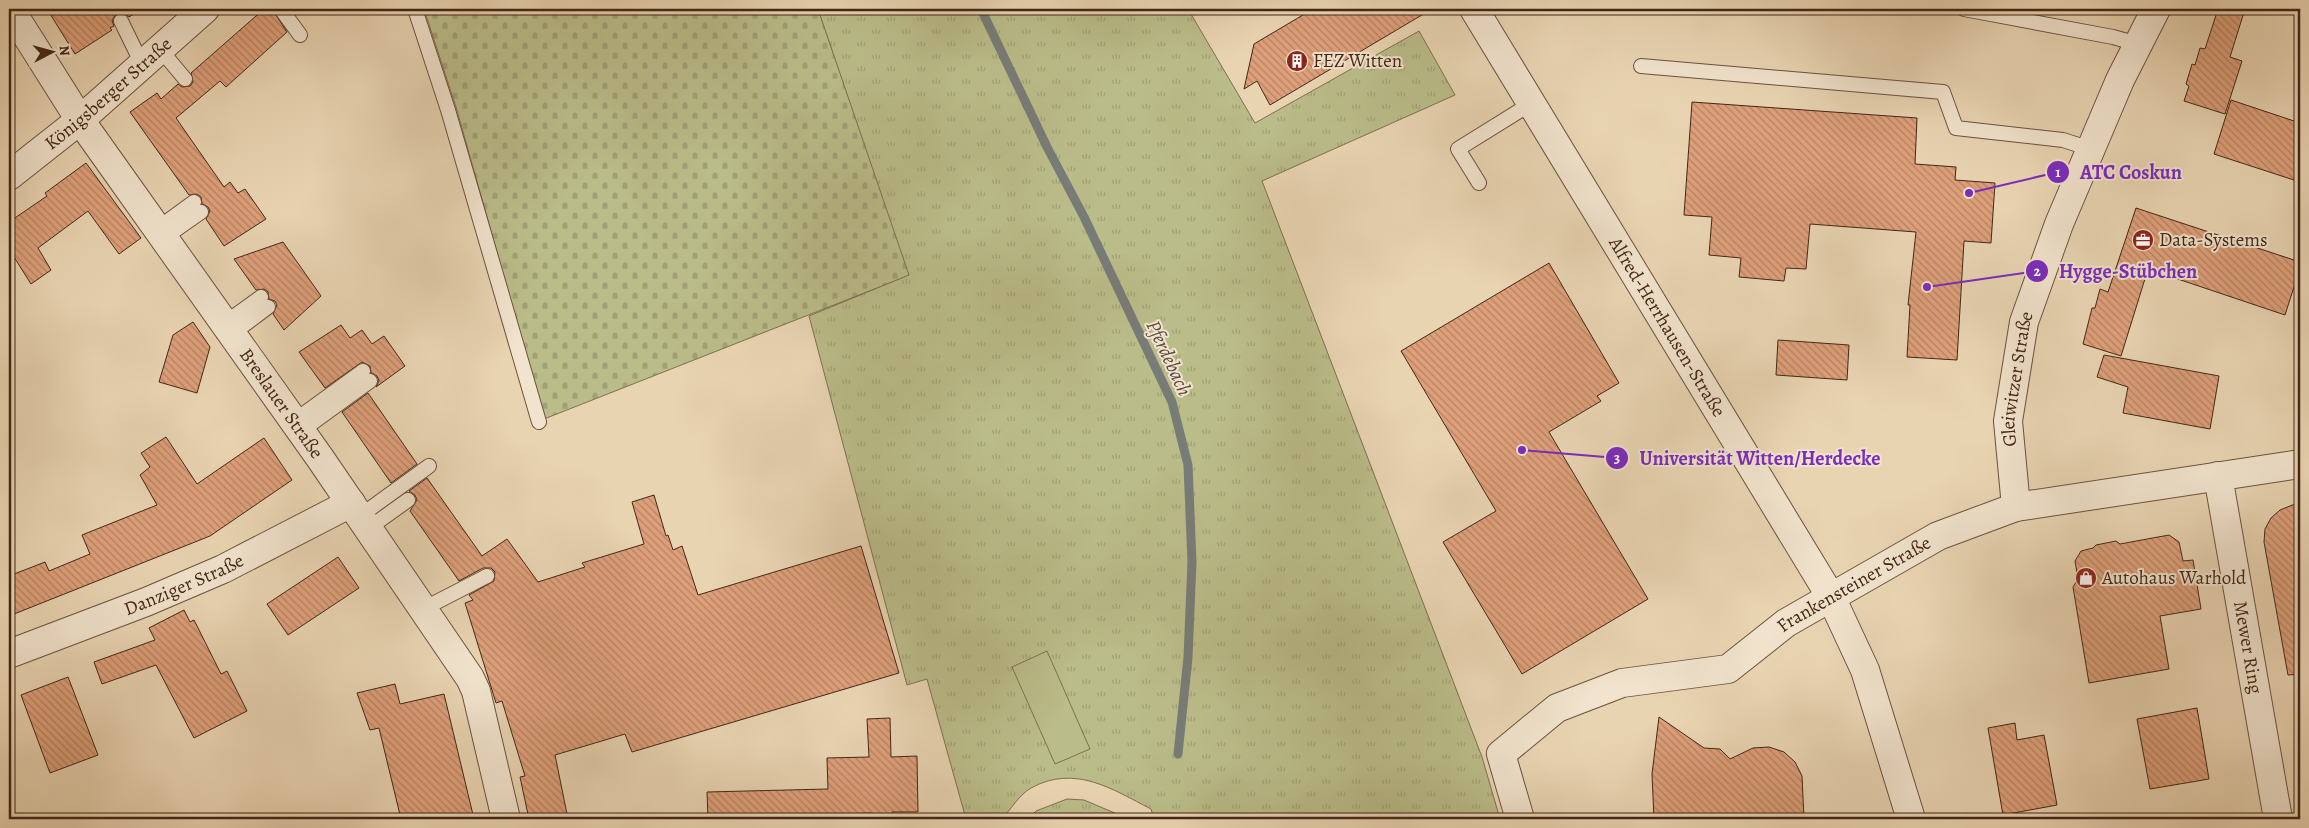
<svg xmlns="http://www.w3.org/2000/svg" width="2309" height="828" font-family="Alegreya,serif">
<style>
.cemetery{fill:url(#cemetery-stones);stroke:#7e7150}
.park{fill:url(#park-tufts);stroke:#7e7150}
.pitch{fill:#babc89;stroke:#7e7150}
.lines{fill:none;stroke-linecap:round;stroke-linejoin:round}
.stream{stroke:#787c77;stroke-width:9}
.building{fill:url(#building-back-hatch);stroke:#432616}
.service-casing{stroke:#6c523d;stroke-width:16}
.minor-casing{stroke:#6c523d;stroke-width:30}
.service{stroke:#f1e3cd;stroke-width:14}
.minor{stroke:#f1e3cd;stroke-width:28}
.labels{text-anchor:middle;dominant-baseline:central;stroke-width:4;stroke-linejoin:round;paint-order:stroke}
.poi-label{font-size:19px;fill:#432616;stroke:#f1e3cd;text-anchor:start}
.street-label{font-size:19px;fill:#432616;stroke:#f1e3cd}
.water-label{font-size:20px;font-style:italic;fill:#594a3e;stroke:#f1e3cd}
.leader{fill:none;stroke:#7b2cbf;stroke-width:2}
.callout-dot{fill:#7b2cbf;stroke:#f1e3cd;stroke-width:2}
.mark-label{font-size:15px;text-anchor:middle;font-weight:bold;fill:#fff}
.callout-label{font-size:20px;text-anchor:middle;font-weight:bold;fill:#7b2cbf;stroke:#f1e3cd;stroke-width:4;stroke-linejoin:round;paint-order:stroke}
</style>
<defs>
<pattern id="cemetery-stones" width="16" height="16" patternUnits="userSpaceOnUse" patternTransform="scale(1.25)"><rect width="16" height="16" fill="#babc89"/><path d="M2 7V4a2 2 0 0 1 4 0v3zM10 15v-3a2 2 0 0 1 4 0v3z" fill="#a1a176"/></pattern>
<pattern id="park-tufts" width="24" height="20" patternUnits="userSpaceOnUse" patternTransform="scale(1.25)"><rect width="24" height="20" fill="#babc89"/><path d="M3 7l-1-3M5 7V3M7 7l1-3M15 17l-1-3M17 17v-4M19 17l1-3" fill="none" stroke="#a1a176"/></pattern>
<pattern id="building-back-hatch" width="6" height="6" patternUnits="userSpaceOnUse" patternTransform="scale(1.25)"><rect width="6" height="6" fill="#dea07a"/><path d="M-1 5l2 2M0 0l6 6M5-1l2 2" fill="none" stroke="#b68263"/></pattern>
</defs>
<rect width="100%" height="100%" fill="#e9d4b2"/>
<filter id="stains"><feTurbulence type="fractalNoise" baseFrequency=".004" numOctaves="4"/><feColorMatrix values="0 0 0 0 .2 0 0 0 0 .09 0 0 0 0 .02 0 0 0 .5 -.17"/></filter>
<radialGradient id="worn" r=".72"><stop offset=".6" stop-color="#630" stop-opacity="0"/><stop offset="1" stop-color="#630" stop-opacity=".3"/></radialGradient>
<path class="cemetery" d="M424 9H818L910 275 544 419 456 107Z"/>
<path class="park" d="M818 9H1188L1255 123 1419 31 1455 95 1262 181 1482 757 1500 819H1154L1151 809C1112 789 1075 764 1031 788 1020 794 1010 810 1002 819H966L927 679 907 685 809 316 909 275Z
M1067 799 1084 800 1129 819H1028L1036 811Z"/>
<path class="pitch" d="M1047 651 1090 749 1055 764 1012 667Z"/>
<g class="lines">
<path class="stream" d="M981 9 1047 147 1084 217 1172 402 1188 465 1192 562 1188 657 1178 754"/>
</g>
<path class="building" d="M47 9H142L129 17 122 12 117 13 112 20 114 26 110 28 112 30 75 54Z
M264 9H272L287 32 226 87 220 81 176 118 224 187 230 182 238 193 245 189 266 219 224 246 206 219 210 211 208 207 202 204 201 197 197 194 189 195 130 112 157 93 161 99 178 84 182 87 190 86 193 82 191 73Z
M1313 9H1432L1270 105 1257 81 1244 89 1254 44Z
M2218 9H2245L2230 57 2242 61 2225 114 2184 101 2189 86 2186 84 2192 64 2195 65 2200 48 2205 49Z
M2231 100 2300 123V182L2214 154Z
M1692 102 1917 118 1915 164 1956 167 1955 180 1995 183 1991 243 1964 241 1957 360 1907 357 1910 305H1908L1916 232 1810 224 1806 269 1786 268 1784 281 1739 277 1741 258 1709 255 1712 217 1684 215Z
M86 163 141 238 119 254 88 211 38 248 51 270 31 284 9 249V222L47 196 45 193Z
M2136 208 2300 262V268L2285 315 2148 269 2121 356 2083 344 2092 308H2095L2100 289 2108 292Z
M283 242 321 296 284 330 273 314 277 305 275 301 269 299 268 292 264 289 256 290 234 259Z
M1549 263 1619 383 1597 396 1601 401 1549 432 1648 599 1522 674 1443 542 1496 511 1401 351Z
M193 322 210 347 197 393 159 382 173 335Z
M341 325 350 338 362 330 372 344 384 336 405 366 376 387 379 381 377 376 371 373 370 366 362 362 325 388 299 352Z
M1778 340 1849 345 1847 380 1776 375Z
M2104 355 2219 376 2210 429 2123 413 2128 387 2097 377Z
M368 393 417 464 391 483 342 412Z
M166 437 197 484 264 438 292 480 210 536 9 616V576L45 562 49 571 90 554 82 535 157 505 140 475 150 467 141 453Z
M427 478 482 556 507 539 538 582 585 567 582 563 644 544 632 502 654 495 666 536 668 535 673 550 682 546 698 595 861 546 899 673 632 752 625 734 555 755 568 819H529L520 777 525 776 502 701 496 703 465 603 473 600 469 595 494 581 495 572 491 568H483L459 581 410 511 417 500 415 495 409 491Z
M2300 502V674L2288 675 2264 542 2265 529 2271 518 2280 510Z
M2169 535 2179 542 2183 561 2193 560 2201 609 2160 616 2169 669 2089 683 2073 587 2078 579 2075 561 2081 551 2093 548 2096 545 2116 541 2120 544Z
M338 557 359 588 288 635 267 604Z
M184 610 190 622 194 620 221 674 227 671 247 711 194 738 156 665 102 684 94 662 155 640 149 628Z
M68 677 98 755 50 773 21 695Z
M395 684 400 704 444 694 474 819H401L379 728 370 730 357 693Z
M2197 708 2209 779 2150 789 2137 719Z
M1659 717 1704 748 1720 749 1730 759 1753 748 1769 747 1784 752 1795 762 1802 776 1804 819H1654L1652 774Z
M890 718 891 757 917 756 918 812H892V819H871V813L788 816V819H708L707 792 828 789 827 758 869 757 867 719Z
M2015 723 2017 740 2044 735 2057 805 2003 815 1988 728Z"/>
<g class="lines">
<g class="service-casing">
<path id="service" d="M281 9 300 35
M415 9 448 110 539 422
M1964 9 2113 37 2138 44
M121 21 142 64
M160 49 185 79
M1641 66 1943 92 1956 128 2063 140 2091 149
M1479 183 1458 149 1532 103
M157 229 194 202
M164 238 201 212
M225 323 261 297
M232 334 268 307
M294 421 363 371
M301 431 370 381
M360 516 429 466
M369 528 408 500
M423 609 487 576"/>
</g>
<g class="minor-casing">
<g id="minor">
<path id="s1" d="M10 9 80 120 320 458 470 678 476 691 506 819"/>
<path id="s2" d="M1474 9 1831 597 1865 670 1911 819"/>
<path id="s3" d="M9 176 80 120 205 9"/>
<path id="s4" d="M2218 476 2278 819"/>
<path id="s5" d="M2016 507 2008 421 2024 322 2059 224 2120 80 2156 9"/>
<path id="s6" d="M9 654 146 602 223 569 351 503"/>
<path id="s7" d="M1520 819 1501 754 1557 708 1622 683 1728 669 1786 623 1938 536 2016 507 2300 464"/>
</g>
</g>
<use href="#service" class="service"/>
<use href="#minor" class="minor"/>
</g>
<defs>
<g id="building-disc" transform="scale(1.125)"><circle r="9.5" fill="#8f2418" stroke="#f1e3cd"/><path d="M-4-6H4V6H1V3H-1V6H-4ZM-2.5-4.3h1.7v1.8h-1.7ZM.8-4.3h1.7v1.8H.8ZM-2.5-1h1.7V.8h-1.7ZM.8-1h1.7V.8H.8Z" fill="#fff"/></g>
<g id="office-disc" transform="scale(1.125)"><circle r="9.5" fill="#8f2418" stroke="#f1e3cd"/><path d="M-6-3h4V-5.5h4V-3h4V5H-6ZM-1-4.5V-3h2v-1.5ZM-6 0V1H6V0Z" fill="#fff"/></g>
<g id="shop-disc" transform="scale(1.125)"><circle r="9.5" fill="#8f2418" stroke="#f1e3cd"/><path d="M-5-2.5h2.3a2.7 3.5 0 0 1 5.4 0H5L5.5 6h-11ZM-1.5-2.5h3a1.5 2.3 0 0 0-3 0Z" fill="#fff"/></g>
</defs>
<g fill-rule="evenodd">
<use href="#building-disc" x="1297" y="61"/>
<use href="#office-disc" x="2143" y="240"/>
<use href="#shop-disc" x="2086" y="578"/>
</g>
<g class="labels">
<g class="poi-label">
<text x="1313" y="61">FEZ Witten</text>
<text x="2159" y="240">Data-Systems</text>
<text x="2102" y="578">Autohaus Warhold</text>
</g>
<g class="street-label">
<text stroke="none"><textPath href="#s3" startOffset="129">Königsberger Straße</textPath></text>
<text stroke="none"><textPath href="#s2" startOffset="372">Alfred-Herrhausen-Straße</textPath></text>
<text stroke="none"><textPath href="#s5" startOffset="129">Gleiwitzer Straße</textPath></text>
<text stroke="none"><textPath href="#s1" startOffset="479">Breslauer Straße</textPath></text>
<text stroke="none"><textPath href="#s6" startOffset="188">Danziger Straße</textPath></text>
<text stroke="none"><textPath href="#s7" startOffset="469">Frankensteiner Straße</textPath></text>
<text stroke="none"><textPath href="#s4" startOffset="174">Mewer Ring</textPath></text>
</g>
<g class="water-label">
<text transform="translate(1169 358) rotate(65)">Pferdebach</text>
</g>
</g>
<path class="leader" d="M1969 193L2058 172M1927 287L2037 271M1522 450L1617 458"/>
<g class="callout-dot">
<circle cx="1969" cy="193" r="5"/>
<circle cx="1927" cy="287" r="5"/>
<circle cx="1522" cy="450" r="5"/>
<circle cx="2058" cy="172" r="12"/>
<circle cx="2037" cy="271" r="12"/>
<circle cx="1617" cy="458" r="12"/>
</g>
<g class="mark-label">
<text x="2058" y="177">1</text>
<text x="2037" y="276">2</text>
<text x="1617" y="463">3</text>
</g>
<g class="callout-label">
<text x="2131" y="179">ATC Coskun</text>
<text x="2128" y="278">Hygge-Stübchen</text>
<text x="1760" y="465">Universität Witten/Herdecke</text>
</g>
<rect width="2309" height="828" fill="none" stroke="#e9d4b2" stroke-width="30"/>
<rect x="10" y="10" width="2289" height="808" fill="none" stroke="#432616" stroke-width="2.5"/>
<rect x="15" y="15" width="2279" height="798" fill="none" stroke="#432616"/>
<g transform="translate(52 52) rotate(84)" stroke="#f1e3cd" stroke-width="4" paint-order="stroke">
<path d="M0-4L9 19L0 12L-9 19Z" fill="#432616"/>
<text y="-8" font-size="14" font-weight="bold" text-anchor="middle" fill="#432616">N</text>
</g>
<rect width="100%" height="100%" filter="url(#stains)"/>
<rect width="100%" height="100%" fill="url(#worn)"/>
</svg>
